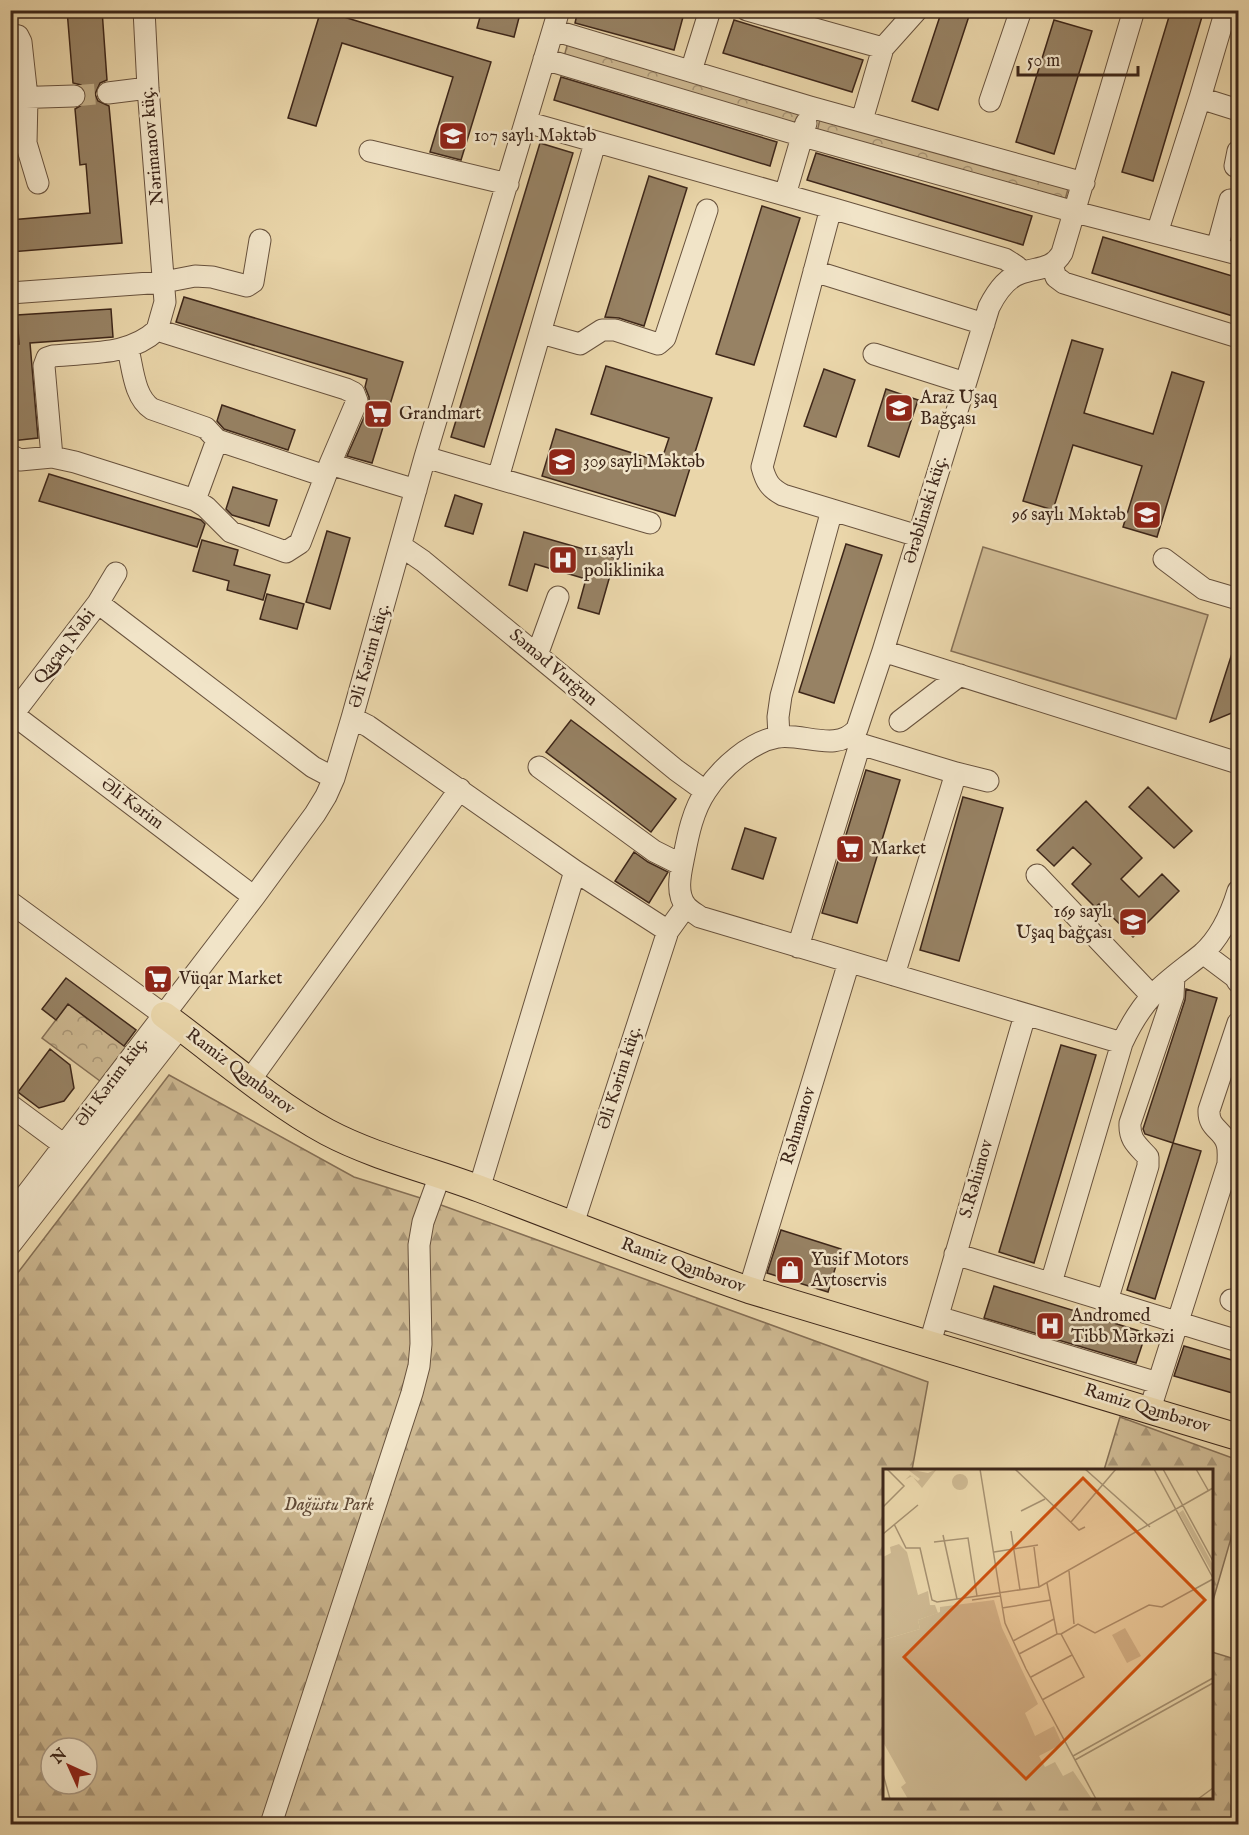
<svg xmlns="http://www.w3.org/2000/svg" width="1249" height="1835" font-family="'IM FELL English',serif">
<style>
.green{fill:#cdb891;stroke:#856f55;stroke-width:1.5}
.forest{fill:url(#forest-firs);stroke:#856f55;stroke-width:1.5;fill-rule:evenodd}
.park{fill:url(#park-crowns);stroke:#856f55;stroke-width:1.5}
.building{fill:#978264;stroke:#3d2619;stroke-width:1.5}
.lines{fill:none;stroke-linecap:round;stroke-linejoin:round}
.minor-tunnel{stroke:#c7b38d;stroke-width:21;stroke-dasharray:21 10;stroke-linecap:butt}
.minor-casing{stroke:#68523d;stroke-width:23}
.major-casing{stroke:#3d2619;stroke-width:28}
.minor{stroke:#f1e4c8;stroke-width:21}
.major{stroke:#ead6aa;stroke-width:26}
.labels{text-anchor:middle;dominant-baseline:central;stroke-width:5;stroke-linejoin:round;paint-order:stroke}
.poi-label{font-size:18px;fill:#3d2619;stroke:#f1e4c8;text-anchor:start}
.street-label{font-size:18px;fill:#3d2619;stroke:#f1e4c8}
.park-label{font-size:18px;font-style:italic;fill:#614a37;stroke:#f1e4c8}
.inset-road{fill:none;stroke:#a59070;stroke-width:1.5}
.view{fill:#ce510e;fill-opacity:0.15;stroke:#ce510e;stroke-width:3}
.inset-edge{fill:none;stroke:#3d2619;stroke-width:3}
</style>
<defs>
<pattern id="forest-firs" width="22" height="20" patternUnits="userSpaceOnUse" patternTransform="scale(1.5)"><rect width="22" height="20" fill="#cdb891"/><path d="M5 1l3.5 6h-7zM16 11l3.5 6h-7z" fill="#a89576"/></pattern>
<pattern id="park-crowns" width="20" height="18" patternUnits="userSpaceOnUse" patternTransform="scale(1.5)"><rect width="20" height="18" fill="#cdb891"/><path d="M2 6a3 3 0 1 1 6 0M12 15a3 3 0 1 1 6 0" fill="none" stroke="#a89576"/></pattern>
</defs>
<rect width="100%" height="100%" fill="#ead6aa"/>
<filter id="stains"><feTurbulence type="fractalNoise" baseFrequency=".00333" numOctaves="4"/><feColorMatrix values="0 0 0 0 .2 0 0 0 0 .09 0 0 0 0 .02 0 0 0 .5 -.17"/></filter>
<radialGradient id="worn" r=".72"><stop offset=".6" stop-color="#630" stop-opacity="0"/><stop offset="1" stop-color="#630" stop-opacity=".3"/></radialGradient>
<path class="green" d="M983 547 1208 615 1176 719 951 651Z"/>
<path class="forest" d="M169 1075 354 1177 430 1201 928 1382 912 1470H884V1798H1212V1652L1238 1660V1824H11L10 1283ZM51 1748H87V1784H51Z
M1120 1417 1238 1460V1514L1212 1604V1470H1104Z"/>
<path class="park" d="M568 42 801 113 796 126 564 57Z
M820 119 1068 189 1065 200 817 132Z
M68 1004 126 1047 100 1081 42 1038Z"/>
<path class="building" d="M67 10H102L107 80 100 83 95 94 98 101 109 106 122 243 10 252V220L90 213 86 164 80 165 75 109 85 103 87 95 81 85 73 83Z
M321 10 491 62 461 160 430 152 453 77 342 43 316 126 288 118Z
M482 10H521L514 37 477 28Z
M578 10H658L683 17 674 50 575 23Z
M942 10H971L938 110 912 101Z
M1171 10H1204L1153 181 1122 172Z
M734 20 863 60 852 92 723 53Z
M1054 20 1092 31 1054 154 1016 142Z
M561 77 777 142 770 166 554 100Z
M540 143 573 153 484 447 451 437Z
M816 153 1032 216 1023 245 807 180Z
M649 176 687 188 644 326 619 318 605 317Z
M762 206 800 218 754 365 716 354Z
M1103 237 1239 278V310L1236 317 1092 273Z
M184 297 403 362 372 463 347 456 369 406V397L365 387 367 379 176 322Z
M111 309 113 337 30 343 38 438 11 441 10 345 19 344 17 315Z
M1072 340 1103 349 1084 413 1153 434 1172 372 1204 382 1157 537 1123 527 1142 466 1073 445 1053 510 1023 501Z
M606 366 712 398 675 516 542 476 556 429 661 462 669 438 591 414Z
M824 369 855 380 836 437 804 426Z
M886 389 918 400 899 457 868 446Z
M222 405 295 430 288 450 224 429 217 421Z
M49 474 201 520 205 524 197 547 39 501Z
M233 487 277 500 269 526 232 515 226 509Z
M455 495 482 504 473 534 445 526Z
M327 531 350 538 330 609 306 602Z
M524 532 615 558 599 614 578 608 586 579 535 564 527 591 509 585Z
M202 540 238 550 234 565 270 575 263 600 227 590 229 581 193 571Z
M846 544 882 555 834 703 799 692Z
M267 594 304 604 297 629 260 619Z
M1236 641H1239V710L1210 722Z
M571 720 676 799 651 832 546 752Z
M866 770 900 780 857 923 822 913Z
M1148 787 1192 831 1174 848 1129 807Z
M963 797 1003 808 959 961 920 950Z
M1086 801 1142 858 1121 879 1139 897 1162 874 1179 891 1133 937 1099 904 1095 907 1072 884 1091 864 1073 847 1054 866 1037 850Z
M745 828 776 838 763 879 732 869Z
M634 852 648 862 668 872 649 903 615 881Z
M66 978 136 1030 124 1046 68 1004 56 1020 42 1009Z
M1186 989 1217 998 1173 1143 1145 1134 1143 1129 1185 1000Z
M1061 1045 1096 1055 1034 1263 999 1252Z
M50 1049 70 1065 74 1088 64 1101 39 1108 18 1092Z
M1173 1143 1201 1151 1155 1299 1127 1290Z
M781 1230 841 1249 828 1292 767 1273Z
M994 1286 1146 1333 1136 1363 984 1318Z
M1184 1346 1239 1362V1395L1174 1376Z"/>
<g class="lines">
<path class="minor-tunnel" d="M74 96 108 93"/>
<g class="minor-casing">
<path id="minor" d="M747 10 883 48
M1226 10 1200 98 1238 110
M553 30 810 107 1084 183
M10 34 18 36 21 42 27 97 26 143 38 183
M544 59 803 136 1075 212 1238 254
M691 71 710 10
M108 93 148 88
M10 98 74 96
M990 101 1021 10
M862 120 883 48 917 10
M526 122 831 208 762 467C766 482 770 488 783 495L918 536
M370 151 508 184
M1235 166 1238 151
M785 195 806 123
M831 208 1005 259 1016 266 1022 272
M1157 233 1200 98
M1217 248 1230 200
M1052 266 1056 277 1064 283 1238 337
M814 271 984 324
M10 293 164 282 195 276 212 277 247 286 253 282 260 240
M541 333 580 344 602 330H615L658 344 665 338 707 210
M128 349C133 369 134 397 152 409L206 428 217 440 325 476
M874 354 965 383
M10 455 20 460 52 457 75 462 195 500 206 507 231 532 286 552 300 543 330 464 357 401 354 393 346 389 157 330 165 302 148 88 144 10
M52 457 44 366 47 358 53 356C90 352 129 356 157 330
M425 457 650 523
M330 464 416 490
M498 478 595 143
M195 500 217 440
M401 546 423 561 676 770 705 791
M1164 559 1204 589 1238 599
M98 603 313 767 334 778
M883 651 1238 763
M537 655 558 597
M10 712 254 897
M10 718 98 603 116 573
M352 718 368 726 575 871 668 931 686 906
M900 721 960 675
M852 735 860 744 956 773 894 975
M779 737 778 717 781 696 832 510
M539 767 654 851 682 865
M956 773 988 781
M1037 875 1152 996
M10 902 164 1015
M798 947 860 744
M1203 953 1235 977 1238 982
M1122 1043 700 917C696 914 689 910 686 906 675 893 681 871 684 856 688 835 693 810 706 791 721 768 750 742 778 737 804 733 837 753 857 729L883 651 989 307C996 293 1006 278 1021 273 1038 267 1052 270 1062 253L1134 10
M250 1080 460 789
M10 1105 64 1145
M479 1189 575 871
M10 1216 254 897 315 814 326 796 334 778 352 718 425 457 559 10
M573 1224 668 931
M10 1245 180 1027
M955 1254 1238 1341
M1051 1283 1122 1043C1130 1026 1140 1009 1152 996 1167 980 1185 968 1202 954 1221 937 1231 914 1238 891
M749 1290 849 962
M1231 1300 1238 1303
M1107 1301 1148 1166V1157C1137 1145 1129 1140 1130 1123L1173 996 1174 976
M938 1317 1158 1383
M930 1343 1025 1015
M1150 1409 1228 1164C1228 1158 1229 1150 1227 1144 1223 1129 1208 1129 1209 1110L1238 1023
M271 1824 412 1393 419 1366 421 1344 419 1245 423 1222 440 1175"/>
</g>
<g class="major-casing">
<path id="major" d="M164 1015C216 1053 270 1101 327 1132 374 1157 430 1170 480 1189 570 1223 659 1259 749 1290L1238 1437"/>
</g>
<use href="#minor" class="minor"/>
<use href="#major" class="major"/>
</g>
<defs>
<g id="school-square" transform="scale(1.5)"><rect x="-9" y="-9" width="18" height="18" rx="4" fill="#8f2418" stroke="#f1e4c8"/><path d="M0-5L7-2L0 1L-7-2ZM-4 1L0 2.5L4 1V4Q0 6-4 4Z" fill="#fff"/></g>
<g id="supermarket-square" transform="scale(1.5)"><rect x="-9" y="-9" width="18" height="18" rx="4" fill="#8f2418" stroke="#f1e4c8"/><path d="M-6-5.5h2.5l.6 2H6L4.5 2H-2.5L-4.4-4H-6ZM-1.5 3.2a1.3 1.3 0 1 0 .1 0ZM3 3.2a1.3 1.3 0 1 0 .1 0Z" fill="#fff"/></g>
<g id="hospital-square" transform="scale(1.5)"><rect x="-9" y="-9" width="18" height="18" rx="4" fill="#8f2418" stroke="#f1e4c8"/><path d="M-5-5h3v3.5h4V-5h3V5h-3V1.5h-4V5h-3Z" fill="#fff"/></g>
<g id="shop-square" transform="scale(1.5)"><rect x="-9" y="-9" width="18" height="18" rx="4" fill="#8f2418" stroke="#f1e4c8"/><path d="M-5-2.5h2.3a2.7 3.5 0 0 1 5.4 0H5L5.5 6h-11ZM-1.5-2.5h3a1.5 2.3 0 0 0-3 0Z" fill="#fff"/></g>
</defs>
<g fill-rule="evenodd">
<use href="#school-square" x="453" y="136"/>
<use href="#school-square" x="899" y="408"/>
<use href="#supermarket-square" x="378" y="414"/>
<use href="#school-square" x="562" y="462"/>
<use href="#school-square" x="1147" y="515"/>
<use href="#hospital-square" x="563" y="560"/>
<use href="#supermarket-square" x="850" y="849"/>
<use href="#school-square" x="1133" y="922"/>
<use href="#supermarket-square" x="158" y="979"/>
<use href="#shop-square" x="790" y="1270"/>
<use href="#hospital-square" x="1050" y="1326"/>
</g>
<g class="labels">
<g class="poi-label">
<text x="474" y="136">107 saylı Məktəb</text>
<text x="920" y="398">Araz Uşaq<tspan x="920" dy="21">Bağçası</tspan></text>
<text x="399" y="414">Grandmart</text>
<text x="583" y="462">309 saylı Məktəb</text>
<text x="1126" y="515" text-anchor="end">96 saylı Məktəb</text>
<text x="584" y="550">11 saylı<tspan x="584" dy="21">poliklinika</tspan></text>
<text x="871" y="849">Market</text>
<text x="1112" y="912" text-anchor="end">169 saylı<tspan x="1112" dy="21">Uşaq bağçası</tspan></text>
<text x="179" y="979">Vüqar Market</text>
<text x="811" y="1260">Yusif Motors<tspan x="811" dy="21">Avtoservis</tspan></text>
<text x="1071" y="1316">Andromed<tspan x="1071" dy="21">Tibb Mərkəzi</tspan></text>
</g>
<g class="street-label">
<text transform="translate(153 146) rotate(-95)">Nərimanov küç.</text>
<text transform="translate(926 510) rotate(-73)">Ərəblinski küç.</text>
<text transform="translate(65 647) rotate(-53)">Qaçaq Nəbi</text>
<text transform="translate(370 656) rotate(-74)">Əli Kərim küç.</text>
<text transform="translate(553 668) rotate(40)">Səməd Vurğun</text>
<text transform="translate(132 804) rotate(37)">Əli Kərim</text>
<text transform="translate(240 1072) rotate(37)">Ramiz Qəmbərov</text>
<text transform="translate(620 1078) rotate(-72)">Əli Kərim küç.</text>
<text transform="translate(112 1082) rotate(-53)">Əli Kərim küç.</text>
<text transform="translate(799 1126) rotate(-73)">Rəhmanov</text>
<text transform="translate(977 1179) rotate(-74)">S.Rəhimov</text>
<text transform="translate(683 1266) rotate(20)">Ramiz Qəmbərov</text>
<text transform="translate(1147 1409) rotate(17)">Ramiz Qəmbərov</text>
</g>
<g class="park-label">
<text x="329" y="1505">Dağüstu Park</text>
</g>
</g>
<g transform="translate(883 1469)">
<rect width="330" height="330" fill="#ead6aa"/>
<path d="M24 0 45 4 54 0 39 19 29 7 22 11 27 6 35 12 37 10ZM242 159 258 187 244 194 229 166Z" fill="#cdb891"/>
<path d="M111 131 119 159 155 235 142 244 152 267 171 257 179 275 156 287 162 298 172 293 180 307 190 302 209 330H25L18 318 23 314 0 273V171L37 160 35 151 57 143V138Z" fill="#cdb891"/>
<path d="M69 13a8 8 0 1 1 16 0a8 8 0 1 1-16 0ZM300 41 330 96V105L296 44ZM16 75 24 83 35 126 45 122 47 136H52L55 144 35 151 37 160 0 171V88L8 84 7 78Z" fill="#cdb891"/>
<path class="inset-road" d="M97 0 117 124M132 0 196 61 202 58M202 0 267 58M271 0 330 109M280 0 330 92M313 0 325 21M0 38 21 17 4 0M138 42 162 30M188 53 233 0M11 55 23 79H37L49 131 54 133 156 118 330 19M128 62 137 121M0 65 35 36M60 66 74 130M51 73 85 69 94 127M151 78 156 118M111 83 155 76M186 102 191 155M117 124 122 154 143 200 213 330M89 131 117 127M119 139 168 131M178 165 195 155 212 164 266 136 279 138 330 110M130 172 171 150M136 185 174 165M148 208 189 186M159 231 201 208 178 165H174L164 114M190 287 330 209M192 291 330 214M0 305 7 330M315 330 330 319"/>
<path class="view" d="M200 9 322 131 143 310 21 188Z"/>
<rect width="330" height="330" class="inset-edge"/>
</g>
<rect width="1249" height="1835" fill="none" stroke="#ead6aa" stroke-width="36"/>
<rect x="12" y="12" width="1225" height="1811" fill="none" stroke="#3d2619" stroke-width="3"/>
<rect x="18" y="18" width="1213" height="1799" fill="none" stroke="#3d2619" stroke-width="1.5"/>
<g transform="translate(69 1766) rotate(315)"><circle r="28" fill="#f1e4c8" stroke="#a99882" stroke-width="1.5"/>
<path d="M0-4.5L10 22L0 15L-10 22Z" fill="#8f2418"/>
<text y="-9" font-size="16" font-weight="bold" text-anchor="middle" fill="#3d2619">N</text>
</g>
<path d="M1018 66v9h120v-9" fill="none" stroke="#3d2619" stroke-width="3"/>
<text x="1027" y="66" font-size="18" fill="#3d2619" stroke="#f1e4c8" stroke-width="4.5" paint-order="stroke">50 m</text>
<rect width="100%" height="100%" filter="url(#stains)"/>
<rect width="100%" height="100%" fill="url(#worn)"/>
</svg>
